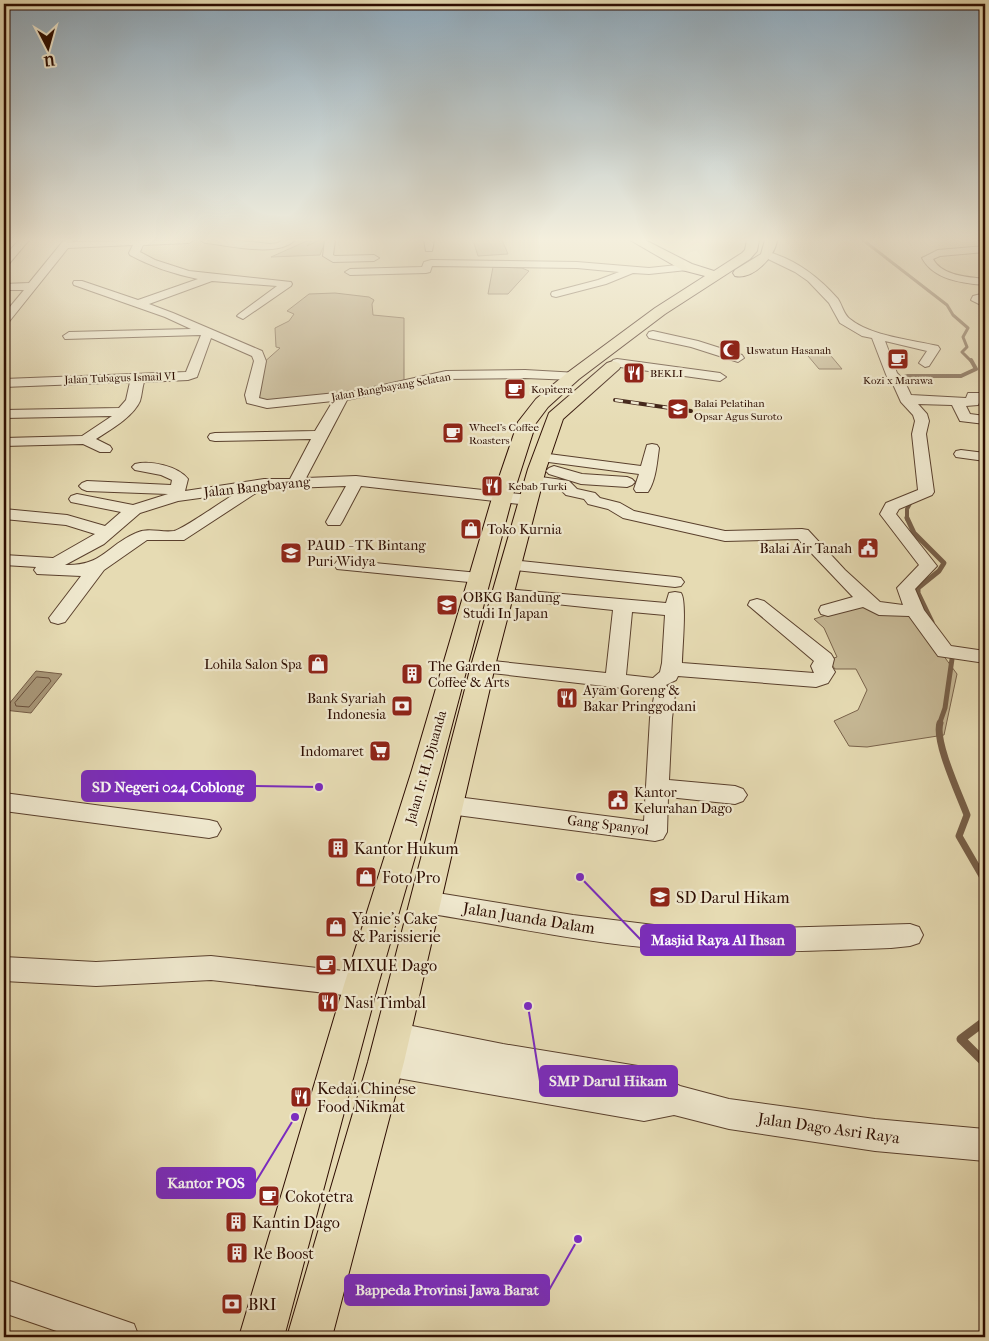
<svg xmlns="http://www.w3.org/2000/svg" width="989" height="1341" font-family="'IM FELL French Canon',serif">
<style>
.green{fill:#c6b895;stroke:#79624a}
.water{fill:#a79576;stroke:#765e47}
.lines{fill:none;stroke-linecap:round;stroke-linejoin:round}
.shore{stroke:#6a503b;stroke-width:1}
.stream-far4{stroke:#765e47;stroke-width:3}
.stream-far3{stroke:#765e47;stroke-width:4}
.stream-far2{stroke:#765e47;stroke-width:5}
.stream-far1{stroke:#765e47;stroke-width:7}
.stream{stroke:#765e47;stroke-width:9}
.minor-casing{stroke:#5a402d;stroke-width:2}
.major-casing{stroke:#2c0c00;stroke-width:2}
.minor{fill:#efe8ce;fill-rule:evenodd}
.major{fill:#e6dbb3;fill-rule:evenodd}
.rail-casing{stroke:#2c0c00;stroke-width:4}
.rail{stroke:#efe8ce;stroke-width:2.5;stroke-dasharray:8;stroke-linecap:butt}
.labels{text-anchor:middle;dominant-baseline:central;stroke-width:4.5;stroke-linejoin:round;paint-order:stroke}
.far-poi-label{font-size:11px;fill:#2c0c00;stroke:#efe8ce;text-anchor:start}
.far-street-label{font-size:11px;fill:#2c0c00;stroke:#efe8ce}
.street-label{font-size:14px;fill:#2c0c00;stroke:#efe8ce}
.poi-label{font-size:14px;fill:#2c0c00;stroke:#efe8ce;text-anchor:start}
.near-poi-label{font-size:16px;fill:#2c0c00;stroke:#efe8ce;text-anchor:start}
.near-street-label{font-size:16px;fill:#2c0c00;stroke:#efe8ce}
.leader{fill:none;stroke:#7b2cbf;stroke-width:2}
.callout-dot{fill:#7b2cbf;stroke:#efe8ce;stroke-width:2}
.callout{fill:#7b2cbf;stroke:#7b2cbf;stroke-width:2}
.callout-label{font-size:15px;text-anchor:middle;font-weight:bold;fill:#fff}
</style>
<rect width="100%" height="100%" fill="#e6dbb3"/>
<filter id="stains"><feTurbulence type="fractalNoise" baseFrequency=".004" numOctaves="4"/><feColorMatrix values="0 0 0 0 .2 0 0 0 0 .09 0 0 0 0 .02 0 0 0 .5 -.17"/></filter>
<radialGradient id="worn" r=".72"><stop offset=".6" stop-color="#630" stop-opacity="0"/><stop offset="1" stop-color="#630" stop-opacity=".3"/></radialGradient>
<path class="green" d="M309 240H312L307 246 319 240H326L320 255 271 257Z
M473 240H502L508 254 478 256Z
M493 267 522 268 529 271 508 294H488Z
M335 293 369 297 374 300 372 304 373 315 404 318V383L365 393 312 398 259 400 254 394 262 364 280 348 276 347 275 328 289 321 294 314 287 311 309 294Z
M803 350H826L842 369H819Z
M864 603 912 613 957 674 944 735 867 747 849 746 834 721 858 710 867 690 856 669H835L828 660 837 657 824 628 814 619Z"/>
<path class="water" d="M36 671 62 674 31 713 4 710Z"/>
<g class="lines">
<path class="shore" d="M37 677 49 678 51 681 29 707 16 706 15 703Z"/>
<path class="stream-far4" d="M863 240 947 305 953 315 968 328 963 337 967 347 962 352 972 362"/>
<path class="stream-far3" d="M901 382 900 378 908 376H961L976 369 971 360
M907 519V509L912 500"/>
<path class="stream-far2" d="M907 518 914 533 944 563 939 571 918 588V593L932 622
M939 725 945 708 952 659"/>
<path class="stream-far1" d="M940 723C934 741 960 796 967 815L959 836 985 881"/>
<path class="stream" d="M985 1021 961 1039 985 1063"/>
<g class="minor-casing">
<path id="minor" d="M19 240H29L8 265 4 266V257Z
M64 240H74L73 242 194 240 189 243 143 245 140 252 155 260 189 271 291 282 292 284 291 286 243 319 237 316 239 314 277 286 212 281 149 304 173 313 262 351 266 361 259 398 267 400 356 391 446 371 525 370 578 373 579 376 578 379 573 380 525 378 446 379 347 400 306 478 356 476 529 495 535 497 537 500 535 503 529 505 361 486 342 522 340 525H328L326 522 346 486 262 489 184 540H147L104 570 65 622 58 624 51 622 49 618 81 576 37 574 34 570 36 567 4 565V555L53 558 95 534 66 525 4 519V509L67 515 105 526 121 512 71 502 69 499 71 496 77 494 133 505 168 494 87 491 82 489 79 486 82 483 87 481 171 485 172 480 161 475 135 470 132 467 135 464C150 460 178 466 188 479L185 491 264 479H290L311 439 215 441 210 440 208 437 210 434 215 433 315 431 333 401 267 408 247 403 245 395 254 361 252 356 211 338 197 377 188 380 144 382C142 388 142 395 140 401 133 417 110 430 96 439L110 446 112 449 110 452H100L83 444 4 446V438L82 436 112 416 4 418V410L119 408 126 400 130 382 4 387V379L186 372 201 335 65 339 63 336 69 332 191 329 165 317 74 285 73 283 74 281H82L138 300 198 279C174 274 152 267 130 255L129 253 133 245 68 248 8 323 4 324V314L24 290H4V284L29 283ZM236 493C226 499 183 529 174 531 161 533 149 527 136 533 106 546 103 566 65 565L104 544 140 513 178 501Z
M200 240H232L270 244 278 243 283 240H295C277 258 229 245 205 243Z
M325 240H335L333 255 335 256 374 255 379 258 374 261 333 262 323 256Z
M424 240H434L432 251H426Z
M985 246V252L940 256 933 259C942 276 968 277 985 279V285C962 283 934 280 922 258L938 250Z
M768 252C795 259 820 278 838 299 842 305 844 315 850 319 870 336 913 340 938 346L940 349 929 366 925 367 919 363 927 351 885 341 897 373 904 380 911 395 966 398 968 393H985V401H980L978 405 966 406 970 414 985 416V424L960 421 952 405 918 404 927 414 929 421 926 434 934 492 932 495 899 509 896 514 937 566 915 589 924 610 951 646 985 651V663L938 656 909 616 879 615 863 607 828 616 821 614 819 610 821 606 853 597 798 539 725 541 623 518 608 509 588 504 584 499 566 495 559 488 529 484 526 481 529 478 534 476 569 481 577 489 595 493 600 498 620 503 634 511 725 531 802 529 808 530 845 570 880 602 903 605 897 588 919 565 880 514 886 503 918 490 912 434 915 421 913 415 901 402 892 382 887 377 872 338 862 336 840 323 829 303 808 281 795 272 764 257V253Z
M431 260 577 262 649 268 687 264 692 267 687 270 649 274 633 273 606 284 556 297 552 296 551 294 552 292 598 280 619 272 577 268 432 266 430 272 426 273 350 275 345 272 350 269 422 267 424 262Z
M985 293V307L971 300 973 296Z
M653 331 698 341 742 355 744 358 738 362 691 347 649 338 647 335 649 332Z
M617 359 720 373 726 377 720 381 613 366 611 363 613 360Z
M652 444 657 445 659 448C657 462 656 480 648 492H636L634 489 639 474 541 461 536 460 534 457 536 454 541 453 641 466 647 445Z
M961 450 985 453V461L956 457 954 454 956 451Z
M554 466 582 474 627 477 632 479 635 482 632 485 627 487 581 484 549 474 546 471 549 468Z
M343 560 479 573 485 574 488 578 485 582 479 583 337 569 334 565 337 561Z
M511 560 675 577 681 578 684 582 681 586 675 587 505 569 502 565 505 561Z
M504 589 666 603 669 593 675 592 681 593C687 601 682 650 682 663L814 673 811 666 814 661 748 605 750 601 757 599 764 601 831 654 834 659 832 667 835 672 828 683 816 687 678 676 676 680 666 685 675 695 672 718 669 780 735 786 743 789 747 795 743 801 735 804 668 797 667 832 663 839 655 841 449 814 441 811 437 805 441 799 449 796 644 821 650 718 654 697 648 691 483 672 476 671 473 666 476 661 483 660 606 673 613 610 498 598 495 594 498 590ZM632 612 665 615 662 663 660 672 653 678 626 675Z
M4 793 209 820 217 822 221 829 217 836 209 838 4 811Z
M425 891 573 915 662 926 776 928 910 924 919 927 923 935 919 943 910 946 891 948C815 951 740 954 664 949 584 943 504 925 425 913L416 910 412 902 416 894Z
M211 956 361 973 371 976 375 985 371 994 361 997 211 980 96 986 4 981V957L96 962Z
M392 1022 503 1044 644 1067 680 1086 729 1099 875 1119 985 1129V1161L875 1151 729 1129 674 1115 644 1121 386 1076 376 1072 371 1062 376 1052 388 1048 382 1046 378 1036 382 1026Z
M4 1279 134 1324 139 1337H74L4 1313Z"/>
</g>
<g class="major-casing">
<path id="major" d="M630 240H645L692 264 714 271 742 253 745 250 747 240H759L757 251 750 259 665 314 579 379 548 407 536 423 512 498 440 770 378 985 284 1337H239L344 985 412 770 492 498 518 422 536 399 567 373 655 308 705 276 682 270Z
M765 240H777C775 257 753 280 735 276L733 273 735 270 761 254Z
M613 361 619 363 621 366 619 369 563 419 546 469 495 666 404 1062 332 1337H287L368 1062 471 666 528 469 549 413 607 363Z"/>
</g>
<use href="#minor" class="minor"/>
<use href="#major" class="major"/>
<g class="rail-casing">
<path id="rail" d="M615 400 691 411"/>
</g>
<use href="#rail" class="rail"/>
</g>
<linearGradient id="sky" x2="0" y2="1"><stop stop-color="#8ea8ba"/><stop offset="0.56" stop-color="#f4efdd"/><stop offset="1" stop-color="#f4efdd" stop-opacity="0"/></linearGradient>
<rect width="989" height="428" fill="url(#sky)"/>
<defs>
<g id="mosque-square" transform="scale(1.125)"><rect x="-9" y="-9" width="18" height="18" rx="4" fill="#8f2418" stroke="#efe8ce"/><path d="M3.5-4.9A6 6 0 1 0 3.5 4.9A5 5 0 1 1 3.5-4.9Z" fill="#fff"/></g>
<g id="cafe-square" transform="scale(1.125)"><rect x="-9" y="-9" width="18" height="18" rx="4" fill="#8f2418" stroke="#efe8ce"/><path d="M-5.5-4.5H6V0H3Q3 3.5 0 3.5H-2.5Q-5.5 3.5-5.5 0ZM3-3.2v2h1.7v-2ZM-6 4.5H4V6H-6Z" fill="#fff"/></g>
<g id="restaurant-square" transform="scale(1.125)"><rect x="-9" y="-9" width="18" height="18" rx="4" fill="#8f2418" stroke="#efe8ce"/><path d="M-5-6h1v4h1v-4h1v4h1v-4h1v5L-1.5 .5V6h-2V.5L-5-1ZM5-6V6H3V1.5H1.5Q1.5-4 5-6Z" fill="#fff"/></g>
<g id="university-square" transform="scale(1.125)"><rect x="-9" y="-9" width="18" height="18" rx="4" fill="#8f2418" stroke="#efe8ce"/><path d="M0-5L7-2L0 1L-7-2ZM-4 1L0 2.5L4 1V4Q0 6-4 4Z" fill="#fff"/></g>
<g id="shop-square" transform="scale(1.125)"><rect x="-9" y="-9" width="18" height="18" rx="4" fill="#8f2418" stroke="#efe8ce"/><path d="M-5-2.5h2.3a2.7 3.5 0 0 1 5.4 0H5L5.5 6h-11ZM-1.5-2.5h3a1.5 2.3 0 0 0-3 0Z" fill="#fff"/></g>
<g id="civic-square" transform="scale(1.125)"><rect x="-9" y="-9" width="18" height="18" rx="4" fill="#8f2418" stroke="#efe8ce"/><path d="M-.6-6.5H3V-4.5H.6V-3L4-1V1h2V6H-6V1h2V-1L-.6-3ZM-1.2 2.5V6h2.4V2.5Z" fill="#fff"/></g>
<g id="school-square" transform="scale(1.125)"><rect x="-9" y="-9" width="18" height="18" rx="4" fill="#8f2418" stroke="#efe8ce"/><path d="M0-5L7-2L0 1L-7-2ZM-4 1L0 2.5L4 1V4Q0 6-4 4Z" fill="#fff"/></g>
<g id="building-square" transform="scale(1.125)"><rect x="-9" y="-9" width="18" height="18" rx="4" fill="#8f2418" stroke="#efe8ce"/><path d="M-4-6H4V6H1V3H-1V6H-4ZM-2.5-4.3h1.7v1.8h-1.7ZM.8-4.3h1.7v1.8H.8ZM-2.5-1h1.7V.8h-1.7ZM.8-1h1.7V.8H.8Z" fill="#fff"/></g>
<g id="bank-square" transform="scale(1.125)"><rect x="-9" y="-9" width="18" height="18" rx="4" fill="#8f2418" stroke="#efe8ce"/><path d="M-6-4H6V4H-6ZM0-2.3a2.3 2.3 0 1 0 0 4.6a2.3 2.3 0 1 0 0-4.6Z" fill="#fff"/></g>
<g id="supermarket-square" transform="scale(1.125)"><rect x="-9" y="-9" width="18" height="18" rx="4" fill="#8f2418" stroke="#efe8ce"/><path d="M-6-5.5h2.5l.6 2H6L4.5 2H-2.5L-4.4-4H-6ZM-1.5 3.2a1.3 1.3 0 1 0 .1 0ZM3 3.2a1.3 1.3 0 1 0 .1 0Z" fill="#fff"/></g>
</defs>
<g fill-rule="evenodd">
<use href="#mosque-square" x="730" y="350"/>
<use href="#cafe-square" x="898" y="359"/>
<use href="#restaurant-square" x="634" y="373"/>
<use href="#cafe-square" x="515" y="389"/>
<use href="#university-square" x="678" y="409"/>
<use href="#cafe-square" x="453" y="433"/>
<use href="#restaurant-square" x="492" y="486"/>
<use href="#shop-square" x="471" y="529"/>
<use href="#civic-square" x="868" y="548"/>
<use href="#school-square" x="291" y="553"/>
<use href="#school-square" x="447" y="605"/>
<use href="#shop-square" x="318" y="664"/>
<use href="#building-square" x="412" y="674"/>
<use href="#restaurant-square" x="567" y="698"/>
<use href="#bank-square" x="402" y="706"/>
<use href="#supermarket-square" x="380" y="751"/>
<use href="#civic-square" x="618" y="800"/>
<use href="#building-square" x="338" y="848"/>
<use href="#shop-square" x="366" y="877"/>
<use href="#school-square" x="660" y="897"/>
<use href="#shop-square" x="336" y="927"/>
<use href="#cafe-square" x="326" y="965"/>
<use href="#restaurant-square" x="328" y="1002"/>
<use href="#restaurant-square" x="301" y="1097"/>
<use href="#cafe-square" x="269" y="1196"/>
<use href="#building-square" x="236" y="1222"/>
<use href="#building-square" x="237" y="1253"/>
<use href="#bank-square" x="232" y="1304"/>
</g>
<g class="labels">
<g class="far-poi-label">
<text x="746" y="350">Uswatun Hasanah</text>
<text x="650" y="373">BEKLI</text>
<text x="898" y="380" text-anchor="middle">Kozi x Marawa</text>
<text x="531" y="389">Kopitera</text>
<text x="694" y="403">Balai Pelatihan<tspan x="694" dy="13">Opsar Agus Suroto</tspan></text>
<text x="469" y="427">Wheel's Coffee<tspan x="469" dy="13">Roasters</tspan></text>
<text x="508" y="486">Kebab Turki</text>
</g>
<g class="far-street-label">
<text transform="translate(120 378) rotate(-2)">Jalan Tubagus Ismail VI</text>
<text transform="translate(391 387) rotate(-10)">Jalan Bangbayang Selatan</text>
</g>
<g class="street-label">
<text transform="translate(257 487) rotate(-6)">Jalan Bangbayang</text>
<text transform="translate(426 767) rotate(-74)">Jalan Ir. H. Djuanda</text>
<text transform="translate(608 825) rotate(7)">Gang Spanyol</text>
</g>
<g class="poi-label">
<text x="487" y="529">Toko Kurnia</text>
<text x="307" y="545">PAUD - TK Bintang<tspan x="307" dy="16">Puri Widya</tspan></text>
<text x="852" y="548" text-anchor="end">Balai Air Tanah</text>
<text x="463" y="597">OBKG Bandung<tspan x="463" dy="16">Studi In Japan</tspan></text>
<text x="302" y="664" text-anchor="end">Lohila Salon Spa</text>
<text x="428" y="666">The Garden<tspan x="428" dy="16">Coffee &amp; Arts</tspan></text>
<text x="583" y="690">Ayam Goreng &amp;<tspan x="583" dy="16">Bakar Pringgodani</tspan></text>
<text x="386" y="698" text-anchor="end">Bank Syariah<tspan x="386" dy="16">Indonesia</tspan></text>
<text x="364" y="751" text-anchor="end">Indomaret</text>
<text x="634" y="792">Kantor<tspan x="634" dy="16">Kelurahan Dago</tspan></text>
</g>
<g class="near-poi-label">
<text x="354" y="848">Kantor Hukum</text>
<text x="382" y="877">Foto Pro</text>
<text x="676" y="897">SD Darul Hikam</text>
<text x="352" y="918">Yanie's Cake<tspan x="352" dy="18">&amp; Parissierie</tspan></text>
<text x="342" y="965">MIXUE Dago</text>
<text x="344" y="1002">Nasi Timbal</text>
<text x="317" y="1088">Kedai Chinese<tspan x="317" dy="18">Food Nikmat</tspan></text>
<text x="285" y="1196">Cokotetra</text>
<text x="252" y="1222">Kantin Dago</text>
<text x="253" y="1253">Re Boost</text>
<text x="248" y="1304">BRI</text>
</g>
<g class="near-street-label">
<text transform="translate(529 918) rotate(9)">Jalan Juanda Dalam</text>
<text transform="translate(829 1128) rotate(8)">Jalan Dago Asri Raya</text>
</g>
</g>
<path class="leader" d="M319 787L255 786M580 877L641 940M528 1006L540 1081M295 1117L255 1183M578 1239L549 1290"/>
<g class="callout-dot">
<circle cx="319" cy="787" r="5"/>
<circle cx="580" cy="877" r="5"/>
<circle cx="528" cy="1006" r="5"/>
<circle cx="295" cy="1117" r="5"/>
<circle cx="578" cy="1239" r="5"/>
</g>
<g class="callout">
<rect x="82" y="771" width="173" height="30" rx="5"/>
<rect x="641" y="925" width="154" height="30" rx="5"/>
<rect x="540" y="1066" width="137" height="30" rx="5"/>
<rect x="157" y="1168" width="98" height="30" rx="5"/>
<rect x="345" y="1275" width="204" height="30" rx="5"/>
</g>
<g class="callout-label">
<text x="168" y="792">SD Negeri 024 Coblong</text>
<text x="718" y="945">Masjid Raya Al Ihsan</text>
<text x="608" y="1086">SMP Darul Hikam</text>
<text x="206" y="1188">Kantor POS</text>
<text x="447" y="1295">Bappeda Provinsi Jawa Barat</text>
</g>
<rect width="989" height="1341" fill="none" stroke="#e6dbb3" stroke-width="20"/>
<rect x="5" y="5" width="979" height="1331" fill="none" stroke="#2c0c00" stroke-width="2.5"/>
<rect x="10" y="10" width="969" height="1321" fill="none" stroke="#2c0c00"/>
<g transform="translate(48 48) rotate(174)" stroke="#efe8ce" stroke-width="4" paint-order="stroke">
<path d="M0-4L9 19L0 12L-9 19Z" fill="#2c0c00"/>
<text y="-8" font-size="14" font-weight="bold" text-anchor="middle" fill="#2c0c00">U</text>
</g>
<rect width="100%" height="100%" filter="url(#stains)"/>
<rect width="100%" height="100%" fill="url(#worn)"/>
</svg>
